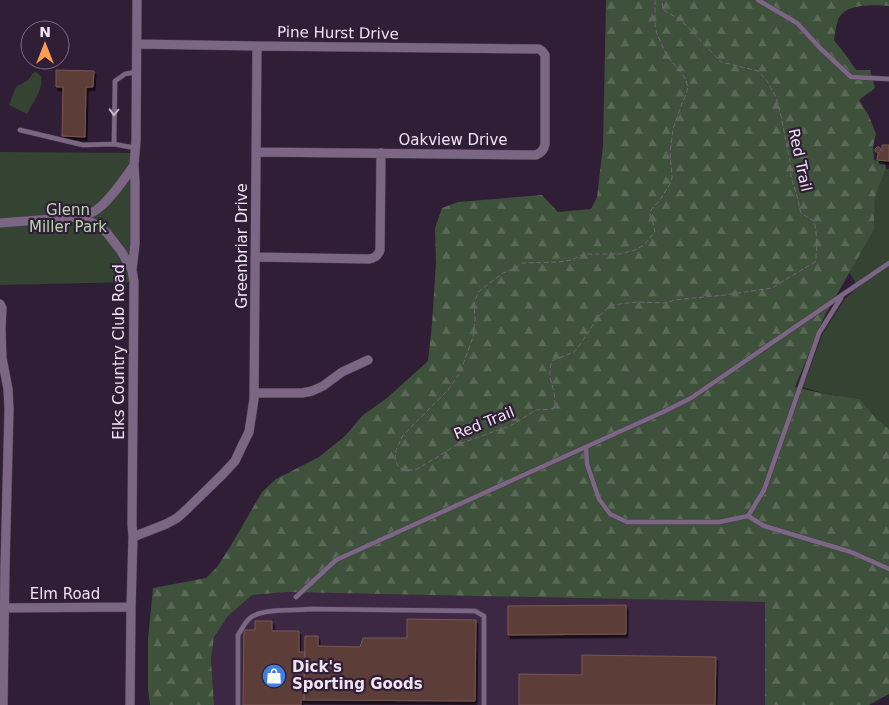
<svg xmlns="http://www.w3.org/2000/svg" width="889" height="705" font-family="'DejaVu Sans',sans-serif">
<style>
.built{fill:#3d2844}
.green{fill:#354432}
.forest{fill:url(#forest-firs)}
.building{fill:#5c3e38;stroke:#795750;filter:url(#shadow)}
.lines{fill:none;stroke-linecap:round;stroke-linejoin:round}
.service-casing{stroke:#4b3c50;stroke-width:5.5}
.minor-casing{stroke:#4b3c50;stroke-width:10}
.path{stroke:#736378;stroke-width:1;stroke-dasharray:5 2.5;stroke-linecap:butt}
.service{stroke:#7b6783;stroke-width:4.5}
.minor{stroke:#7b6783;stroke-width:9}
.oneway{stroke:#c7b8cc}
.labels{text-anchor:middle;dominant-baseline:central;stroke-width:4.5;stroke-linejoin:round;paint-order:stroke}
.street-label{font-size:15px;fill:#f0e4f4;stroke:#2f1e35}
.park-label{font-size:15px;fill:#b7dbae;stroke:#2f1e35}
.poi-label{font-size:15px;font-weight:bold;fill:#f0e4f4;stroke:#2f1e35;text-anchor:start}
</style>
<defs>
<pattern id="forest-firs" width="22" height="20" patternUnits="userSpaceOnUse" patternTransform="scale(1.25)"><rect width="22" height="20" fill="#3e513a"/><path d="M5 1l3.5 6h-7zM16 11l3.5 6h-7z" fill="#5a6a57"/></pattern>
<filter id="shadow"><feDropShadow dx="2" dy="3.5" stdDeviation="0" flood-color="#0009"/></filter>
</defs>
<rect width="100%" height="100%" fill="#2f1e35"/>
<path class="built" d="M287 592 765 602V705H214L211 659 214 637 228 616 252 595Z"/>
<path class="green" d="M36 72 41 76C44 89 33 102 27 114L9 105 16 87 28 80 33 73Z
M0 152 135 153 134 282 0 285Z
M886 169H889V429L876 418 860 399 825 394 803 387 823 333 845 299 858 287 849 272 874 230 875 197Z"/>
<path class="forest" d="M606 0H889V6C873 5 845 3 838 20 836 26 835 34 834 40L848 58 856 70H870L875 88 859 100 869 116 876 134 873 146 874 160 885 163 886 169 875 197 874 230 825 315 795 387 825 394 860 399 876 418 889 429V694L869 705H765V602L287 592 252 595 228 616 214 637 211 659 214 705H150L148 690V639L153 588 206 578 217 567 230 547 262 492 276 479 319 457 345 436 363 415 387 398 428 361 432 324 436 263 435 228 442 208 458 202 542 195 558 212 591 209 597 197 603 146Z"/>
<path class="building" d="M56 70 94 71 93 87H86L85 137 62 136 63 87H56Z
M882 145H889V161L877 160 878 153 875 151V149L877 147H879L881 149V151H882Z
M626 605V634L508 635V606Z
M407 619 476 620 475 701 304 700 305 636H318V646L360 647 363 638H407Z
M255 621H272V631H299V652H305L304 700H301V705H243L244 630H255Z
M582 655 716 657 715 705H519V674L582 675Z"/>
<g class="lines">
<g class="service-casing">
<path id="service" d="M758 0 797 23 820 48 851 77 889 79
M20 130 83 145 114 144 135 148
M114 144 115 81 125 74 136 72
M586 447 587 464 599 499 610 514 627 522H719L748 516 764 526 851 552 889 569
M748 516 764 490 819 333 841 298
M296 597 336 560 663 412 691 398 889 263
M238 705V635C242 629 245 622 250 618 262 608 294 611 310 609L475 611 484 616V705"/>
</g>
<g class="minor-casing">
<path id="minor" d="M137 44 257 46 539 49 542 51 545 55V144C544 150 541 153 536 155L256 152
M78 217C83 215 88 214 93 212 107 205 125 178 134 165
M0 223 78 217 95 224 107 233 121 251 132 270
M255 257 369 259C375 258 378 256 380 250L381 153
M0 304 2 308 1 329 2 358 8 389 9 410 5 567 3 705
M254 393H302L312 391 323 386 342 372 368 360
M133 537 166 524 177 518 185 511 222 475 235 461 243 444 249 432 254 399 257 46
M1 608 131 607
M130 705 131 607 133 537 132 525 134 282 132 270 135 244V182L134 165 136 141 137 0"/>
</g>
<path class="path" d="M655 0V25L657 34 667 56 680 71 685 78 688 87 686 95 682 103 673 129 670 153 672 177 671 182 660 200 651 210 650 216 652 219 655 232 644 245 635 250 620 254H588L582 255 571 260 560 262 522 263 516 268 503 273 478 292 474 305 475 319 473 337 460 373 448 390 403 435 396 450 395 458 398 466 401 469 406 470H415L436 458 456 445 510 426 536 410 553 409 555 407C555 403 555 399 554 394 552 380 547 377 552 361L574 352 579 346 599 316 611 305 637 302 667 303 674 300 725 295 772 288 788 278 815 262C818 250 817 232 814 221L807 217 801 213 800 210 798 199 791 177 790 162 781 116 776 97 767 81 758 71 721 62 681 20 663 10 662 0"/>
<use href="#service" class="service"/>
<use href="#minor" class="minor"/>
</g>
<defs><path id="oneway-chevron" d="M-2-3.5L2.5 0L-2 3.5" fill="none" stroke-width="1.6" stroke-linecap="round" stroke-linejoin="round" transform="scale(1.25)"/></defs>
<use class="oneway" href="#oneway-chevron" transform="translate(114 112) rotate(92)"/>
<defs>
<g id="shop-disc" transform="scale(1.25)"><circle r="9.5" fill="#3f7fe0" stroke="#2f1e35"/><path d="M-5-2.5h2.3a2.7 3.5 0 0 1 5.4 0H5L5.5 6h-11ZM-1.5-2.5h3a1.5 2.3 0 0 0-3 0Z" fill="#fff"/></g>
</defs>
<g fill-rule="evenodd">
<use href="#shop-disc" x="274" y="676"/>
</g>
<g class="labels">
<g class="street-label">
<text transform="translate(338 33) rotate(1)">Pine Hurst Drive</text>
<text x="453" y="140">Oakview Drive</text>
<text transform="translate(800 160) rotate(78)">Red Trail</text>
<text transform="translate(242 246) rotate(-90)">Greenbriar Drive</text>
<text transform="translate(119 352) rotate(-90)">Elks Country Club Road</text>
<text transform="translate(484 423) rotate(-22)">Red Trail</text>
<text x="65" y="594">Elm Road</text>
</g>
<g class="park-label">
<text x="68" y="210">Glenn<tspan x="68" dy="17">Miller Park</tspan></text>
</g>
<g class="poi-label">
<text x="292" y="667">Dick's<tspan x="292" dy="17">Sporting Goods</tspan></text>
</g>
</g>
<g transform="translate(45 45)"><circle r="24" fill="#2f1e35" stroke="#7c6d81"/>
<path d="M0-4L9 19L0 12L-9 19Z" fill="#fc9d53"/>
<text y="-8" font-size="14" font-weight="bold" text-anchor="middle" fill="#f0e4f4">N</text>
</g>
</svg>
